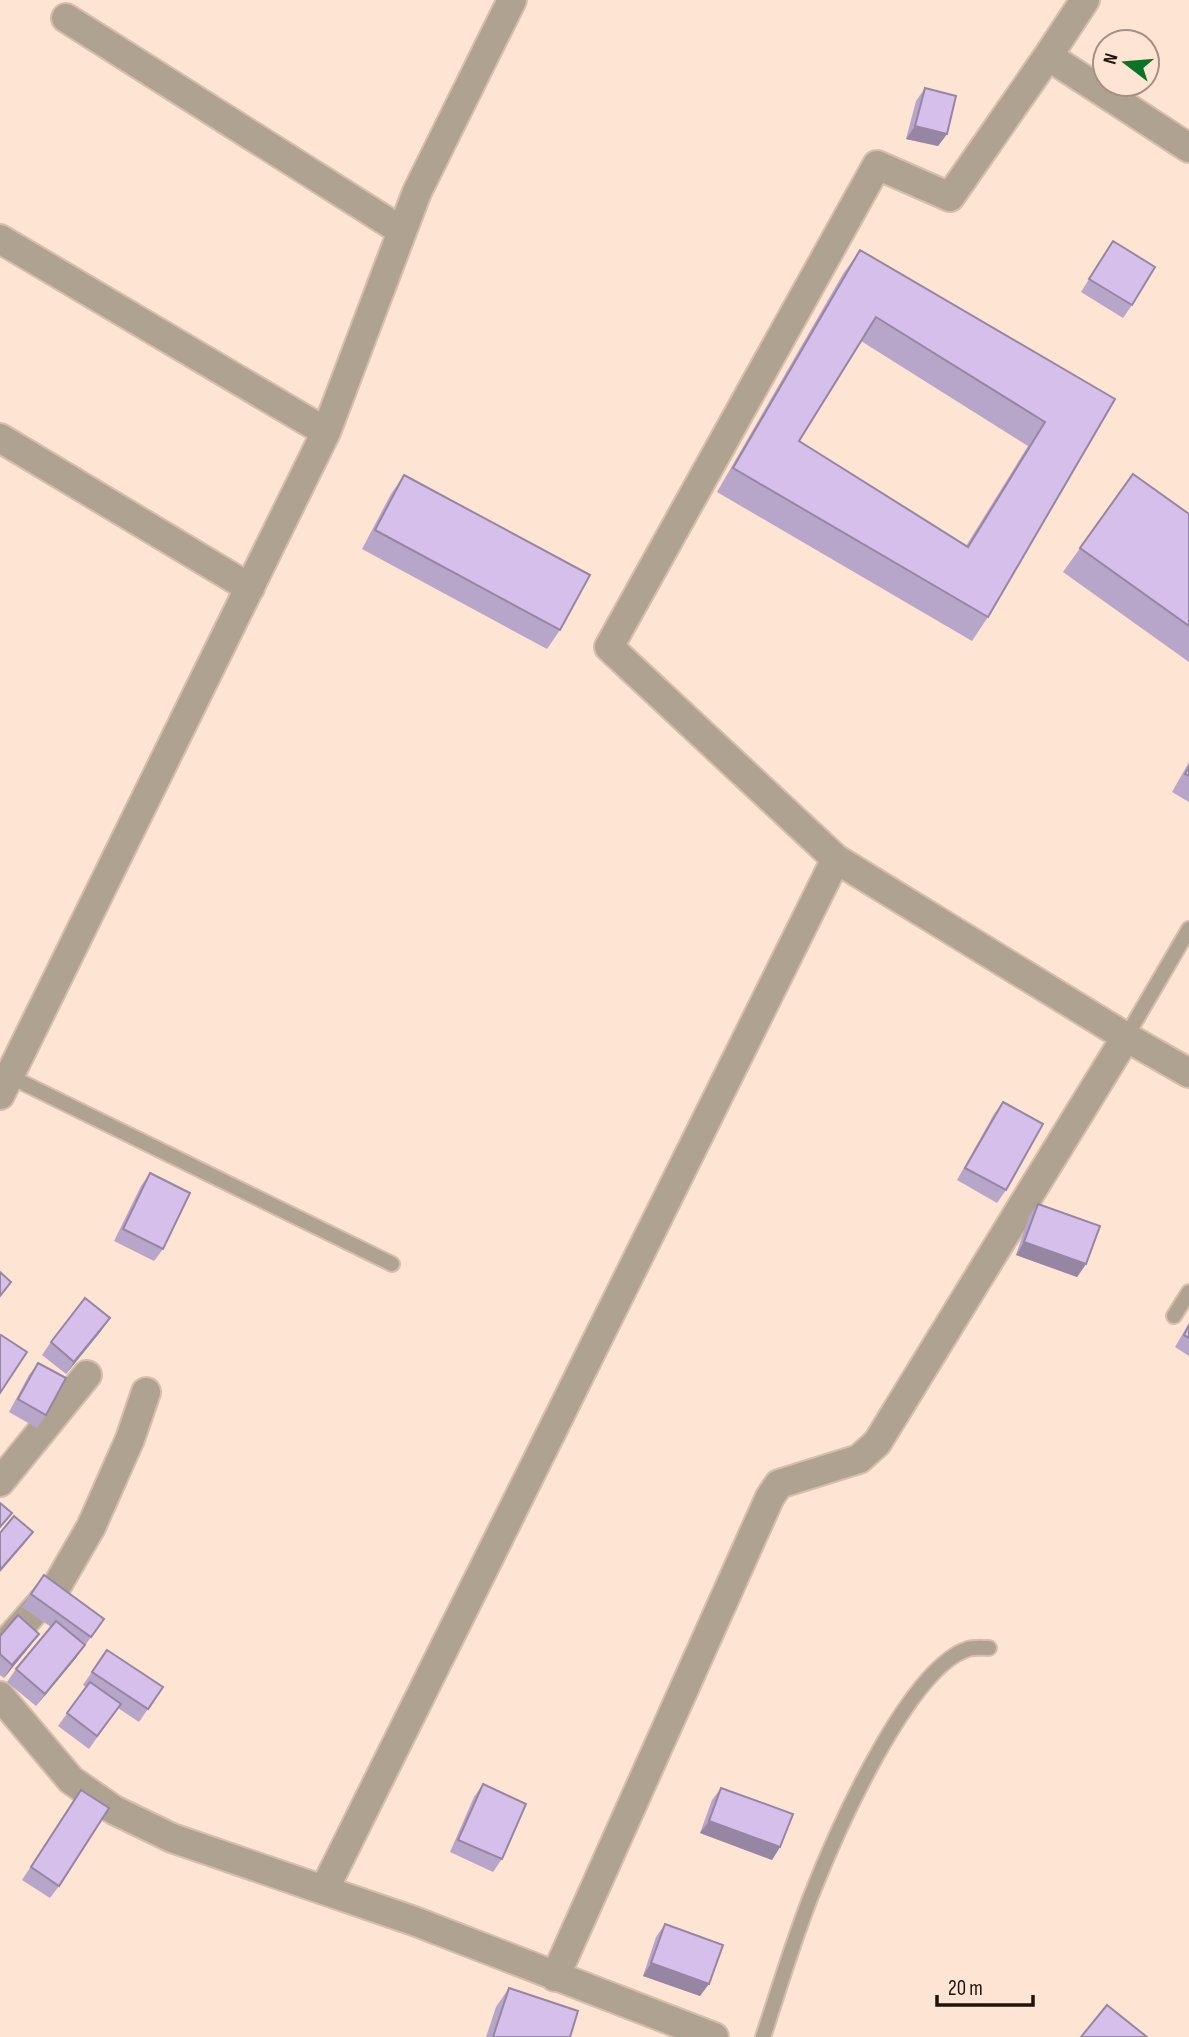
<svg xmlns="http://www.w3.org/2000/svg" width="1189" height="2037" font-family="'Sofia Sans Condensed',sans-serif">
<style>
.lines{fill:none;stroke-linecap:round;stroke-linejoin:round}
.lane-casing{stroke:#d6beae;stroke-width:18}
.street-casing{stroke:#d6beae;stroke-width:32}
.lane{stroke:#b0a291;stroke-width:14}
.street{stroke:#b0a291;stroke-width:28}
.wall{fill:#b8a5ca;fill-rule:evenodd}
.shaded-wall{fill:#9686a4}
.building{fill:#d6c0eb;stroke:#9686a4;stroke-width:2;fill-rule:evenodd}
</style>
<rect width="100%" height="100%" fill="#fee4d2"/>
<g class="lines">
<g class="lane-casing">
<path id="lane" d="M1126 1037 1189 929
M9 1076 392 1264
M1174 1316 1189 1292
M763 2037C779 1989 794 1938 813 1891 836 1833 908 1668 968 1649 974 1647 982 1648 989 1648"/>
</g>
<g class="street-casing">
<path id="street" d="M1085 0 1048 56 1189 148
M66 18 402 231
M0 239 326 432
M0 438 250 588
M1126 1037 1189 1073
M0 1095 326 432 417 192 512 0
M0 1482 87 1375
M0 1650 58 1584 91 1527 130 1439 146 1392
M0 1696 71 1780 114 1810 172 1838 414 1921 714 2037
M324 1890 836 859 609 647 877 165 950 197 1048 56
M555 1977 770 1497 779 1484 859 1459 877 1443 1126 1037 836 859"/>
</g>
<use href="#lane" class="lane"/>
<use href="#street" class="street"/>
</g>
<path class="wall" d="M925 88 947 134 938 146 906 139 916 101Z
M1113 241 1132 305 1123 318 1081 292Z
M860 250 1115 399 988 617 972 641 717 492 843 274ZM861 341 1028 446 966 546 799 441Z
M1133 474 1189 514V662L1063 572Z
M404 475 560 630 547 649 362 549 391 494Z
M1189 762V802L1172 792Z
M1003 1102 1006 1190 997 1203 957 1180 994 1114Z
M150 1173 163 1249 154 1261 114 1241 141 1186Z
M1038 1204 1086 1264 1077 1277 1016 1255 1029 1216Z
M1189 1323V1356L1175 1347Z
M101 1331 66 1374 42 1355 51 1342Z
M38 1363 46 1415 37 1428 9 1412 29 1375Z
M44 1575 104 1619 76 1658 36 1706 7 1682 16 1669 51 1627 22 1607Z
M0 1636 30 1646 4 1678 0 1675Z
M107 1650 163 1687 139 1722 118 1708 89 1749 58 1726 86 1687 83 1685Z
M483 1784 502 1859 493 1872 450 1852 474 1797Z
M721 1788 780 1847 772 1860 700 1833 712 1800Z
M73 1802 59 1886 50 1898 22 1880Z
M665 1924 700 1996 643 1976 656 1937Z
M509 1988 570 2037H486L496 2007Z"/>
<path class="shaded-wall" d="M915 126 947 134 938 146 906 139Z
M1024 1242 1086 1264 1077 1277 1016 1255Z
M110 1318 101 1331 66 1374 74 1362Z
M33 1532 24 1544 0 1572V1570Z
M39 1634 30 1646 4 1678 12 1665Z
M85 1645 76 1658 36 1706 45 1694Z
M709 1821 780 1847 772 1860 700 1833Z
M651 1963 709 1984 700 1996 643 1976Z"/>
<path class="building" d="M925 88 956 96 947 134 915 126Z
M1113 241 1155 267 1132 305 1089 279Z
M860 250 1115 399 988 617 733 468ZM876 317 1045 422 968 547 799 441Z
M1133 474 1189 514V626L1080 548Z
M404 475 590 575 560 630 375 530Z
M1189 767V776L1185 774Z
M1003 1102 1043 1124 1006 1190 965 1168Z
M150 1173 190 1193 163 1249 123 1229Z
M1038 1204 1100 1226 1086 1264 1024 1242Z
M0 1272 11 1282 0 1296Z
M85 1298 110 1318 74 1362 51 1342Z
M1189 1325V1338L1184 1335Z
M1 1335 27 1352 0 1393V1336Z
M38 1363 66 1378 46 1415 18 1399Z
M0 1503 12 1513 0 1527Z
M14 1516 33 1532 0 1570V1533Z
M44 1575 104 1619 91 1637 31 1594Z
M18 1615 39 1634 12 1665 0 1654V1636Z
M56 1621 85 1645 45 1694 16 1669Z
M107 1650 163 1687 148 1709 92 1672Z
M90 1682 121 1704 97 1736 67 1713Z
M483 1784 526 1804 502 1859 458 1840Z
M721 1788 793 1814 780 1847 709 1821Z
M81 1790 109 1808 59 1886 31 1867Z
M665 1924 723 1945 709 1984 651 1963Z
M509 1988 578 2011 570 2037H493Z
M1107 2005 1147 2037H1081Z"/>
<g transform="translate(1126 63) rotate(286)"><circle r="33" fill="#fee4d2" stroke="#a59083" stroke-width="2"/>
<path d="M0-5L12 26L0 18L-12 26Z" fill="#0b7426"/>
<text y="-10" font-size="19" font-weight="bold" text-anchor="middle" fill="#1f130c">N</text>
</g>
<path d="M937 1995v10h96v-10" fill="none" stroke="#1f130c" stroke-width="3.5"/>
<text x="948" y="1995" font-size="21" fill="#1f130c" stroke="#fee4d2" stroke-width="5" paint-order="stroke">20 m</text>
</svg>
